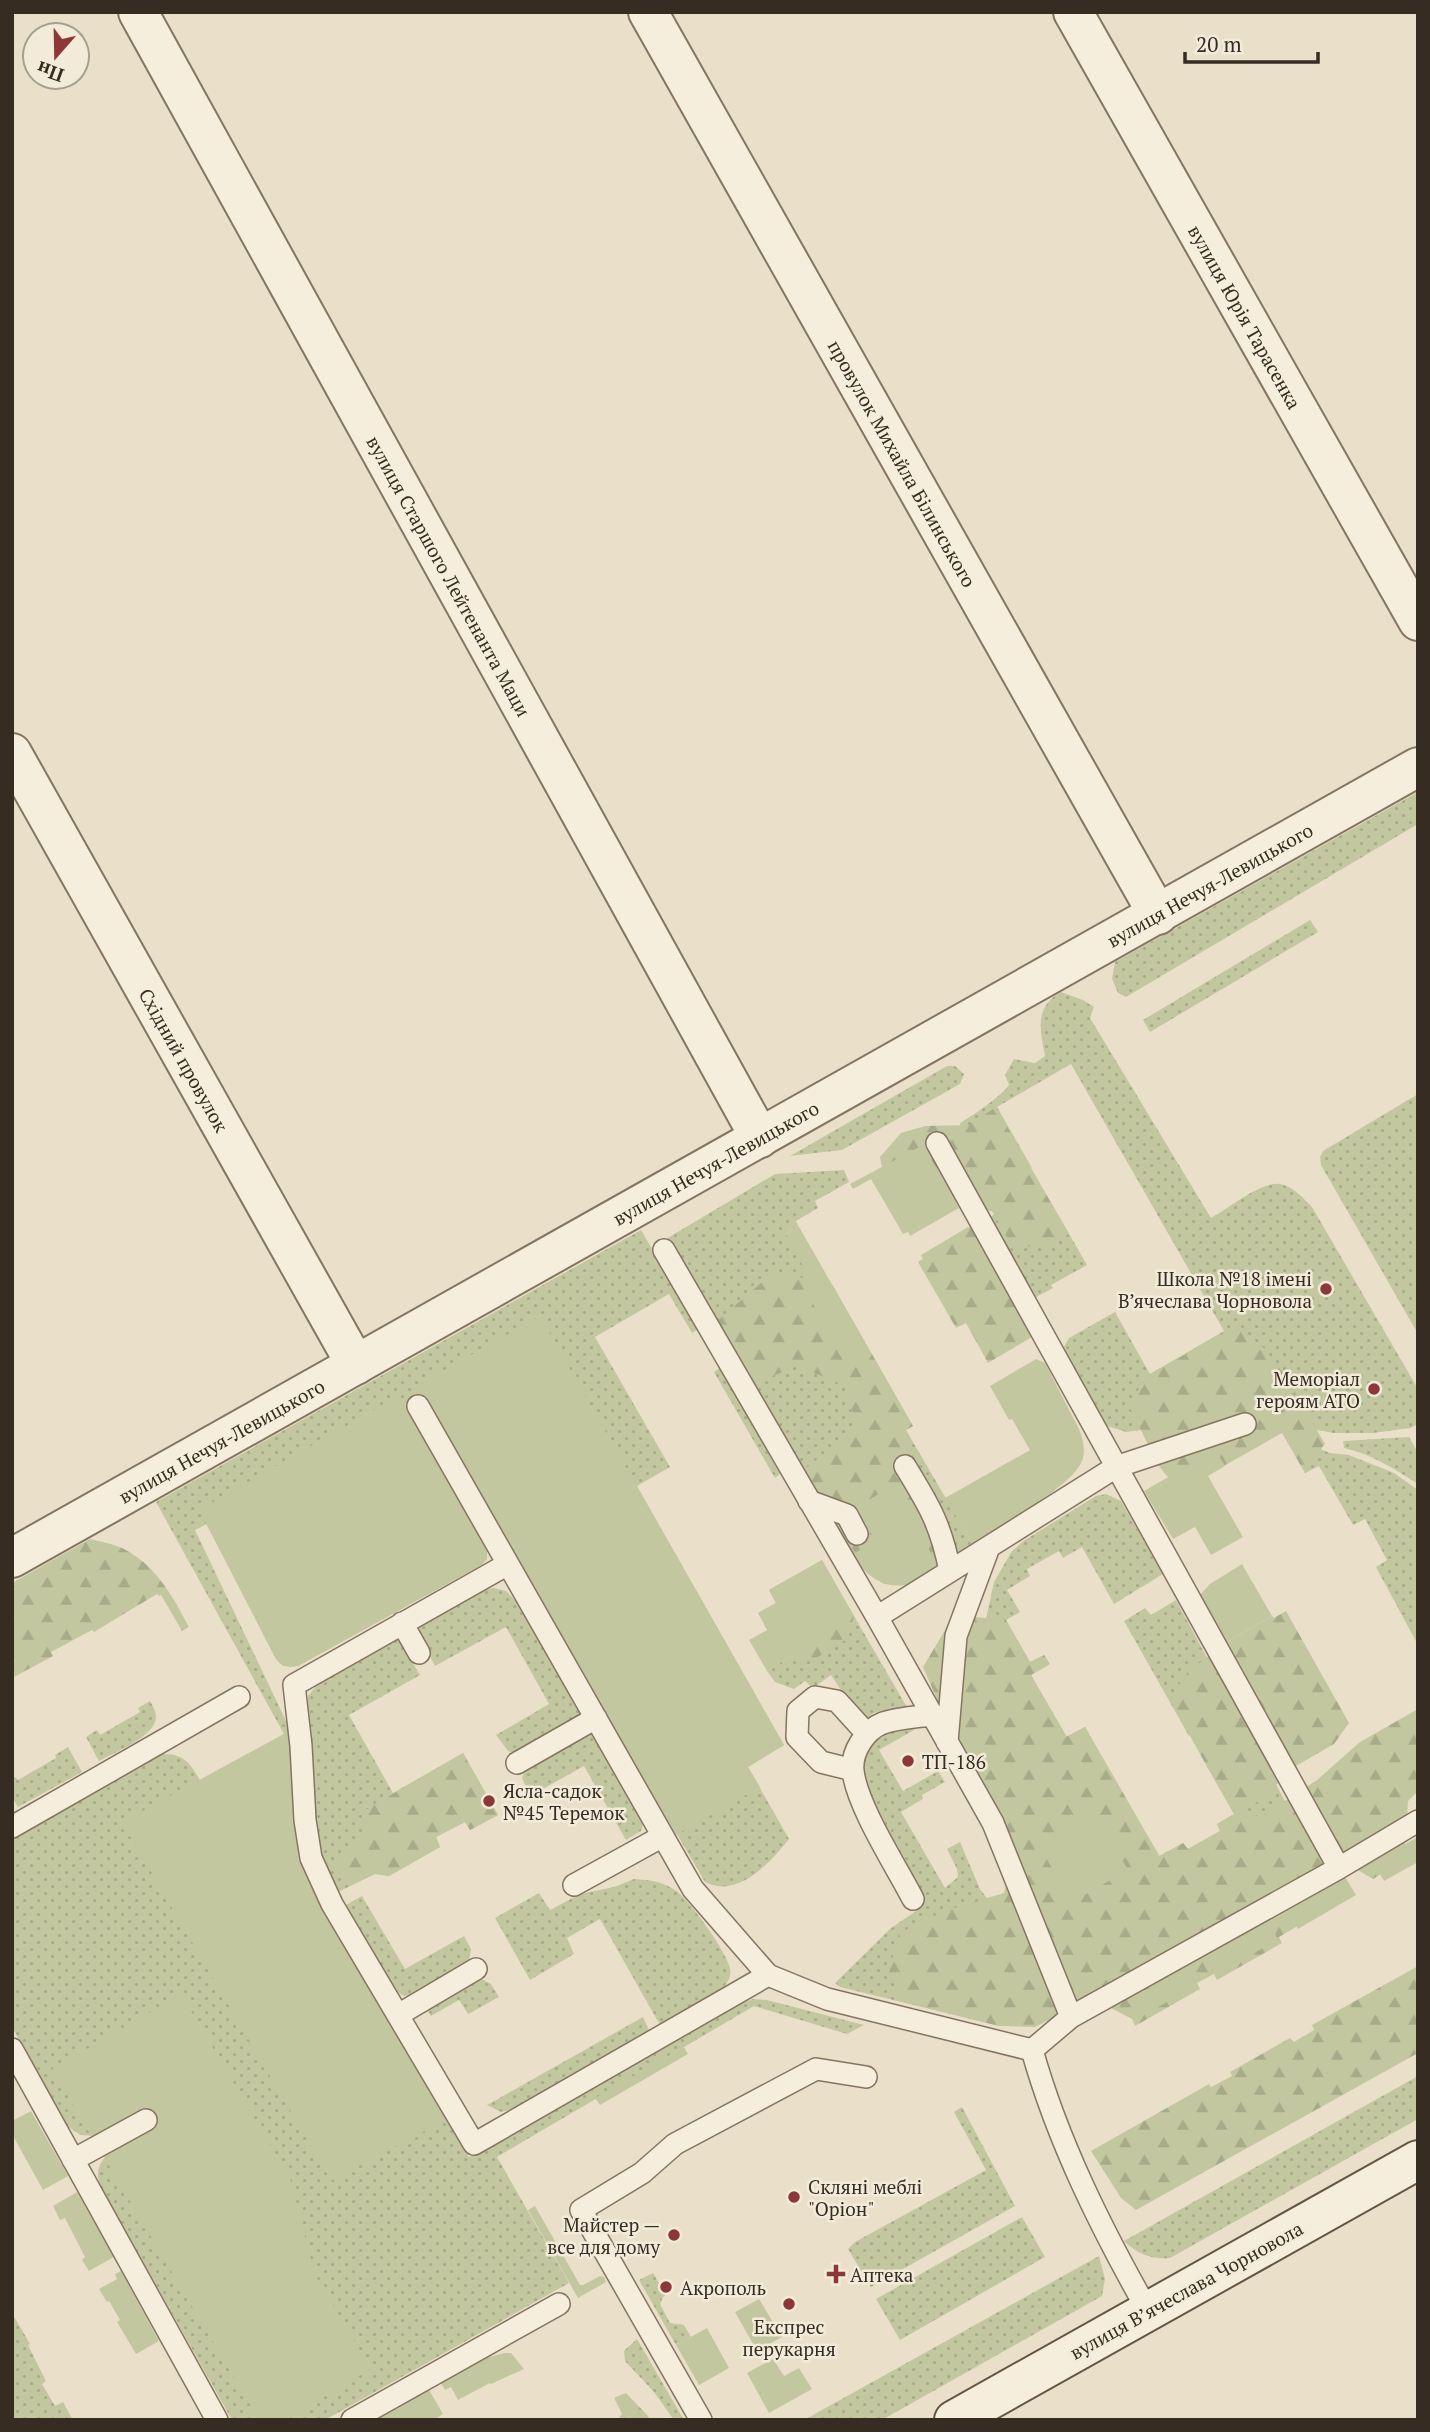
<svg xmlns="http://www.w3.org/2000/svg" width="1430" height="2432" font-family="'PT Serif',serif">
<style>
.grass{fill:url(#grass-dots)}
.forest{fill:url(#forest-firs)}
.green{fill:#c3c79f}
.lines{fill:none;stroke-linecap:round;stroke-linejoin:round}
.lane-casing{stroke:#857460;stroke-width:24}
.street-casing{stroke:#857460;stroke-width:42}
.secondary-casing{stroke:#675543;stroke-width:42}
.lane{stroke:#f6eedd;stroke-width:21}
.street{stroke:#f6eedd;stroke-width:38}
.secondary{stroke:#f6eedd;stroke-width:38}
.poi-dot{fill:#8d3738;stroke:#f2ebd9;stroke-width:2.5}
.labels{text-anchor:middle;dominant-baseline:central;stroke-width:5;stroke-linejoin:round;paint-order:stroke}
.street-label{font-size:19px;fill:#372c22;stroke:#f2ebd9}
.poi-label{font-size:19px;fill:#372c22;stroke:#f2ebd9;text-anchor:start}
</style>
<defs>
<pattern id="grass-dots" width="8" height="8" patternUnits="userSpaceOnUse" patternTransform="scale(1.75)"><rect width="8" height="8" fill="#c3c79f"/><path d="M2 2h.1M6 6h.1" fill="none" stroke="#a8ab89" stroke-width="1.8" stroke-linecap="round"/></pattern>
<pattern id="forest-firs" width="22" height="20" patternUnits="userSpaceOnUse" patternTransform="scale(1.75)"><rect width="22" height="20" fill="#c3c79f"/><path d="M5 1l3.5 6h-7zM16 11l3.5 6h-7z" fill="#a8ab89"/></pattern>
</defs>
<rect width="100%" height="100%" fill="#eae0ca"/>
<path class="grass" d="M1418 792V824L1126 997 1118 993 1112 979 1115 962Z
M1310 920 1318 932 1150 1032 1143 1020Z
M1061 992 1083 1000 1094 1007 1090 1018 1211 1218C1228 1209 1261 1181 1280 1184 1293 1186 1303 1198 1312 1207L1418 1389V1424L1411 1428 1373 1433H1333L1308 1428 1213 1420 1126 1432 1104 1425 1066 1358 1064 1347 1069 1338 1115 1312 1150 1374 1224 1331 1071 1064 997 1107 1032 1168 961 1135 960 1123C974 1115 1000 1097 1009 1085L1005 1075 1014 1059 1035 1063 1045 1056C1040 1030 1034 1007 1061 992Z
M947 1066H955L964 1074 960 1084 842 1150 790 1156Z
M1418 1094V1334L1321 1165 1320 1157 1323 1151Z
M844 1170 849 1182 815 1201 818 1208 796 1221 798 1225 786 1234 833 1286 913 1426 906 1430 972 1543 937 1565 895 1485 830 1522 666 1239 775 1174Z
M1042 1187 1087 1265 1051 1285 1053 1288 1036 1297 1028 1294 983 1221Z
M641 1230 699 1329 692 1333 669 1294 595 1337 670 1467 637 1486 784 1745 748 1767 789 1839C770 1863 738 1899 705 1882L421 1396 405 1404 487 1546V1559L481 1565 298 1666C288 1668 283 1667 276 1659L207 1524 195 1530 287 1723 294 1778V1818L300 1859 322 1909 469 2157 737 2005 753 1999 767 2000 864 2025 847 2034 754 2006 497 2157 569 2283 325 2420H232L101 2187C95 2173 98 2164 109 2153L95 2136 80 2135 66 2125 12 2027V1838L162 1754C184 1754 189 1762 200 1780L284 1734 156 1502Z
M720 1368 780 1474 775 1478 714 1372Z
M1283 1433 1330 1453 1349 1455 1394 1473 1418 1490V1645L1376 1567 1387 1560 1365 1519 1353 1525 1319 1466 1305 1473Z
M1409 1437 1418 1453V1484C1395 1469 1371 1454 1344 1448L1343 1441Z
M1106 1494 1121 1501 1163 1574 1114 1604 1082 1547 1063 1558 1059 1551 1027 1569 1030 1576 1007 1590 1020 1612 1006 1620 1030 1662 1044 1655 1050 1664 1031 1675 1067 1737 1085 1727 1159 1856 1183 1843 1188 1849 1220 1831 1217 1824 1234 1814 1201 1756 1247 1729 1309 1847 1080 1999 978 1656 994 1582 1012 1551 1025 1540 1096 1496Z
M494 1588 506 1591 520 1605 583 1713 514 1753 508 1751 496 1735 549 1704 506 1627 435 1666 414 1625 480 1590Z
M1176 1600 1234 1708 1189 1736 1124 1621 1145 1608 1151 1615Z
M854 1616 908 1709C889 1709 876 1708 862 1722L831 1675 813 1688 805 1681 794 1689 775 1682 767 1671Z
M396 1635 420 1675 349 1715 393 1793 463 1753 498 1815 470 1830 465 1822 436 1837 440 1847 389 1876 375 1874 338 1892 321 1853 316 1821 312 1740 307 1710 308 1696 325 1675Z
M150 1701C153 1706 156 1711 156 1717 156 1736 114 1753 99 1761L86 1737 97 1730 100 1735 140 1712 138 1708Z
M912 1726 914 1730 879 1750 903 1791 938 1771 945 1782 922 1795 923 1799 901 1812 945 1888 958 1877 957 1869 947 1849 960 1842 980 1889 994 1908 999 2026 840 1987 835 1983 891 1928 919 1909 924 1897C908 1867 855 1790 864 1758 869 1738 894 1731 912 1726Z
M594 1732 641 1816 643 1824 641 1831 626 1840 584 1766 530 1796 522 1778 524 1772Z
M68 1747 82 1772 18 1807 12 1797V1778L15 1777 18 1780 56 1758 55 1755Z
M634 1879C650 1880 661 1881 675 1890 689 1899 724 1949 729 1965 731 1970 731 1976 728 1981 719 1999 679 2015 660 2025L600 1919 567 1938 574 1954 530 1980 495 1918 539 1893 550 1910 580 1894 614 1887Z
M362 1896 405 1969 464 1936 471 1949 469 1961 410 1995 404 1996 397 1992 346 1905Z
M480 1978 491 1984 499 1997 468 2014 459 2000 431 2016 426 2008Z
M643 2017 650 2032 514 2109 501 2112 487 2105Z
M1418 2076V2119L1170 2258C1153 2260 1137 2254 1124 2241Z
M962 2107 1015 2206 871 2287 848 2249 855 2242 986 2170 954 2112Z
M1022 2217 1045 2257 900 2340 876 2299Z
M1099 2256 1105 2279 1102 2296 882 2420H804Z
M653 2273 666 2295 663 2297 660 2304 670 2323 684 2325 691 2337 676 2345 639 2280Z
M12 2313 30 2344 28 2345 46 2381 42 2384 55 2406 63 2402 73 2420H12Z
M637 2339 684 2420H674L654 2392 625 2361 624 2351Z"/>
<path class="forest" d="M996 1107 1069 1234C1047 1248 1035 1250 1010 1242L992 1211 962 1206 934 1191 885 1183 880 1157 901 1133 925 1126 969 1125Z
M968 1227 981 1231 1031 1317 1032 1337 988 1363 966 1323 956 1328 918 1262 923 1259 921 1255Z
M771 1274 830 1281 913 1426 906 1430 932 1520 937 1565 906 1585 884 1584 870 1575 838 1544 801 1472 857 1428 846 1386 797 1366 751 1385 715 1323Z
M1237 1326 1265 1349 1286 1377 1325 1444 1313 1459 1301 1466 1282 1433 1208 1475 1186 1499 1158 1465 1130 1408 1141 1384 1150 1374Z
M90 1539C99 1541 109 1543 117 1546 153 1560 172 1595 189 1627L182 1631 161 1595 159 1596 157 1594 94 1632 92 1630 51 1652 53 1656 12 1678V1583Z
M822 1560 854 1616 847 1639 810 1662 783 1650 758 1613 776 1603 769 1590Z
M1286 1611 1349 1723 1334 1744 1289 1770 1266 1797 1236 1814 1262 1816 1317 1780 1360 1742 1418 1709V1791L1408 1801 1404 1860 1373 1879 1343 1861 1320 1872 1296 1927 1279 1937 1282 1943 1217 1980 1214 1974 1197 1983 1200 1989 1135 2026 1132 2019 1105 2005 1057 2016 1035 2027 999 2026 901 2001 889 1972 899 1933 947 1910 1004 1893 1013 1855 969 1773 923 1667 954 1615 1006 1620 1030 1662 1044 1655 1050 1664 1031 1675 1066 1737 1085 1727 1160 1857 1183 1843 1188 1849 1220 1831 1217 1824 1234 1814 1169 1699 1187 1673 1225 1643 1272 1616 1274 1618Z
M463 1753 498 1815 470 1830 465 1822 436 1837 440 1847 389 1876 375 1874 349 1886 334 1860 362 1838V1812Z
M1418 1966V2053L1136 2210 1121 2198 1091 2151 1209 2084 1211 2087 1232 2076 1230 2072 1290 2038 1294 2042 1314 2030 1312 2025Z
M626 2393 648 2416 650 2420H617L622 2414 614 2398Z"/>
<path class="green" d="M923 1145 959 1208 910 1236 908 1232 903 1234 871 1179 853 1189 850 1184Z
M798 1225 830 1281 815 1288 786 1234Z
M833 1286 864 1341 840 1355 811 1300Z
M540 1316 784 1745 748 1767 760 1787 676 1835 416 1386Z
M1036 1359 1045 1363 1079 1429C1083 1439 1086 1451 1082 1461 1072 1487 997 1527 972 1543L945 1498 1030 1450 1012 1419 1009 1420 990 1386Z
M400 1395 487 1546V1559L481 1565 298 1666H283L276 1659 199 1510Z
M1215 1450 1225 1466 1208 1476 1243 1537 1211 1555 1195 1527 1173 1539 1144 1491Z
M895 1485 937 1565C928 1570 915 1583 905 1585 867 1591 847 1548 830 1522L834 1519 855 1553 875 1540 856 1507Z
M822 1560 854 1616 767 1671 749 1640 767 1630 758 1613 776 1603 769 1590Z
M1242 1564 1272 1616 1225 1643 1199 1596 1210 1584Z
M284 1734 290 1741 294 1778V1818L300 1859 322 1909 447 2119 331 2181 122 1822Z
M1096 1814 1128 1870 1072 1902 1039 1846Z
M1418 1837V1862L1384 1881 1373 1862Z
M1345 1877 1356 1895 1298 1929 1287 1911Z
M1268 1921 1278 1940 1218 1972 1208 1954Z
M1187 1968 1196 1986 1138 2018 1127 2000Z
M181 1994 290 2178 315 2275 371 2369 286 2420H259L52 2069Z
M684 2047 688 2054 600 2105 595 2098Z
M31 2111 68 2176 43 2190 12 2134V2121Z
M77 2192 114 2257 89 2271 82 2260 85 2257 65 2218 60 2220 53 2206Z
M535 2206 580 2285H583L600 2276 604 2277 606 2282 578 2298 528 2210Z
M121 2271 159 2341 136 2354 117 2322 120 2320 109 2301 107 2302 99 2289 117 2279 115 2274Z
M759 2299 782 2337 757 2351 735 2312Z
M707 2328 729 2368 699 2385 676 2345Z
M504 2353H511L524 2369 491 2384 490 2383 458 2400 451 2387 445 2390 441 2383 486 2358Z
M773 2359 784 2376 799 2368 812 2389 769 2413 747 2373Z
M429 2390 443 2414 434 2420H376Z"/>
<g class="lines">
<g class="lane-casing">
<path id="lane" d="M937 1143 1339 1868 1071 2017
M664 1250 877 1617 993 1823 1071 2017 1032 2050
M418 1406 693 1889 768 1975 827 1999 1032 2050C1058 2142 1101 2228 1148 2311
M905 1466C929 1505 941 1525 950 1571
M809 1501 847 1515 857 1534
M508 1564 294 1685 301 1746 305 1820 311 1858 332 1904 474 2144 768 1975
M877 1617 1116 1467 1245 1424
M402 1623 419 1653
M947 1742 956 1636 989 1547
M517 1763 596 1718
M853 1770 821 1762 797 1737 798 1711 815 1697 837 1701 867 1734
M12 1827 239 1697
M1339 1868 1418 1821
M574 1885 663 1836
M913 1899C896 1866 857 1806 853 1771 851 1752 865 1730 883 1723 897 1718 916 1717 931 1715
M398 2015 476 1969
M12 2049 217 2420
M73 2160 146 2120
M352 2420 559 2304
M701 2420 581 2210 642 2173 675 2144 816 2069 866 2077"/>
</g>
<g class="street-casing">
<g id="street">
<path id="s1" d="M138 12 760 1138"/>
<path id="s2" d="M648 12 1158 915"/>
<path id="s3" d="M1073 12 1418 621"/>
<path id="s4" d="M12 753 356 1365"/>
<path id="s5" d="M12 1558 1418 767"/>
</g>
</g>
<g class="secondary-casing">
<path id="secondary" d="M954 2420 1418 2160"/>
</g>
<use href="#lane" class="lane"/>
<use href="#street" class="street"/>
<use href="#secondary" class="secondary"/>
</g>
<g class="poi-dot">
<circle cx="1326" cy="1289" r="7"/>
<circle cx="1374" cy="1389" r="7"/>
<circle cx="908" cy="1761" r="7"/>
<circle cx="489" cy="1801" r="7"/>
<circle cx="794" cy="2197" r="7"/>
<circle cx="674" cy="2235" r="7"/>
<path d="M832.5 2263.5h7v7h7v7h-7v7h-7v-7h-7v-7h7z"/>
<circle cx="666" cy="2287" r="7"/>
<circle cx="789" cy="2304" r="7"/>
</g>
<g class="labels">
<g class="street-label">
<text stroke="none"><textPath href="#s3" startOffset="350">вулиця Юрія Тарасенка</textPath></text>
<text stroke="none"><textPath href="#s2" startOffset="518">провулок Михайла Білинського</textPath></text>
<text stroke="none"><textPath href="#s1" startOffset="644">вулиця Старшого Лейтенанта Маци</textPath></text>
<text stroke="none"><textPath href="#s5" startOffset="1374">вулиця Нечуя-Левицького</textPath></text>
<text stroke="none"><textPath href="#s4" startOffset="352">Східний провулок</textPath></text>
<text stroke="none"><textPath href="#s5" startOffset="807">вулиця Нечуя-Левицького</textPath></text>
<text stroke="none"><textPath href="#s5" startOffset="240">вулиця Нечуя-Левицького</textPath></text>
<text transform="translate(1186 2290) rotate(-29)">вулиця Вʼячеслава Чорновола</text>
</g>
<g class="poi-label">
<text x="1312" y="1278" text-anchor="end">Школа №18 імені<tspan x="1312" dy="22">В’ячеслава Чорновола</tspan></text>
<text x="1360" y="1378" text-anchor="end">Меморіал<tspan x="1360" dy="22">героям АТО</tspan></text>
<text x="922" y="1761">ТП-186</text>
<text x="503" y="1790">Ясла-садок<tspan x="503" dy="22">№45 Теремок</tspan></text>
<text x="808" y="2186">Скляні меблі<tspan x="808" dy="22">"Оріон"</tspan></text>
<text x="660" y="2224" text-anchor="end">Майстер —<tspan x="660" dy="22">все для дому</tspan></text>
<text x="850" y="2274">Аптека</text>
<text x="680" y="2287">Акрополь</text>
<text x="789" y="2326" text-anchor="middle">Експрес<tspan x="789" dy="22">перукарня</tspan></text>
</g>
</g>
<rect width="1430" height="2432" fill="none" stroke="#372c22" stroke-width="28"/>
<g transform="translate(56 56) rotate(200)"><circle r="33" fill="#f2ebd9" stroke="#a79f90" stroke-width="2"/>
<path d="M0-5L12 26L0 18L-12 26Z" fill="#8d3738"/>
<text y="-10" font-size="19" font-weight="bold" text-anchor="middle" fill="#372c22">Пн</text>
</g>
<path d="M1185 52v10h133v-10" fill="none" stroke="#372c22" stroke-width="3.5"/>
<text x="1196" y="52" font-size="21" fill="#372c22" stroke="#f2ebd9" stroke-width="5" paint-order="stroke">20 m</text>
</svg>
